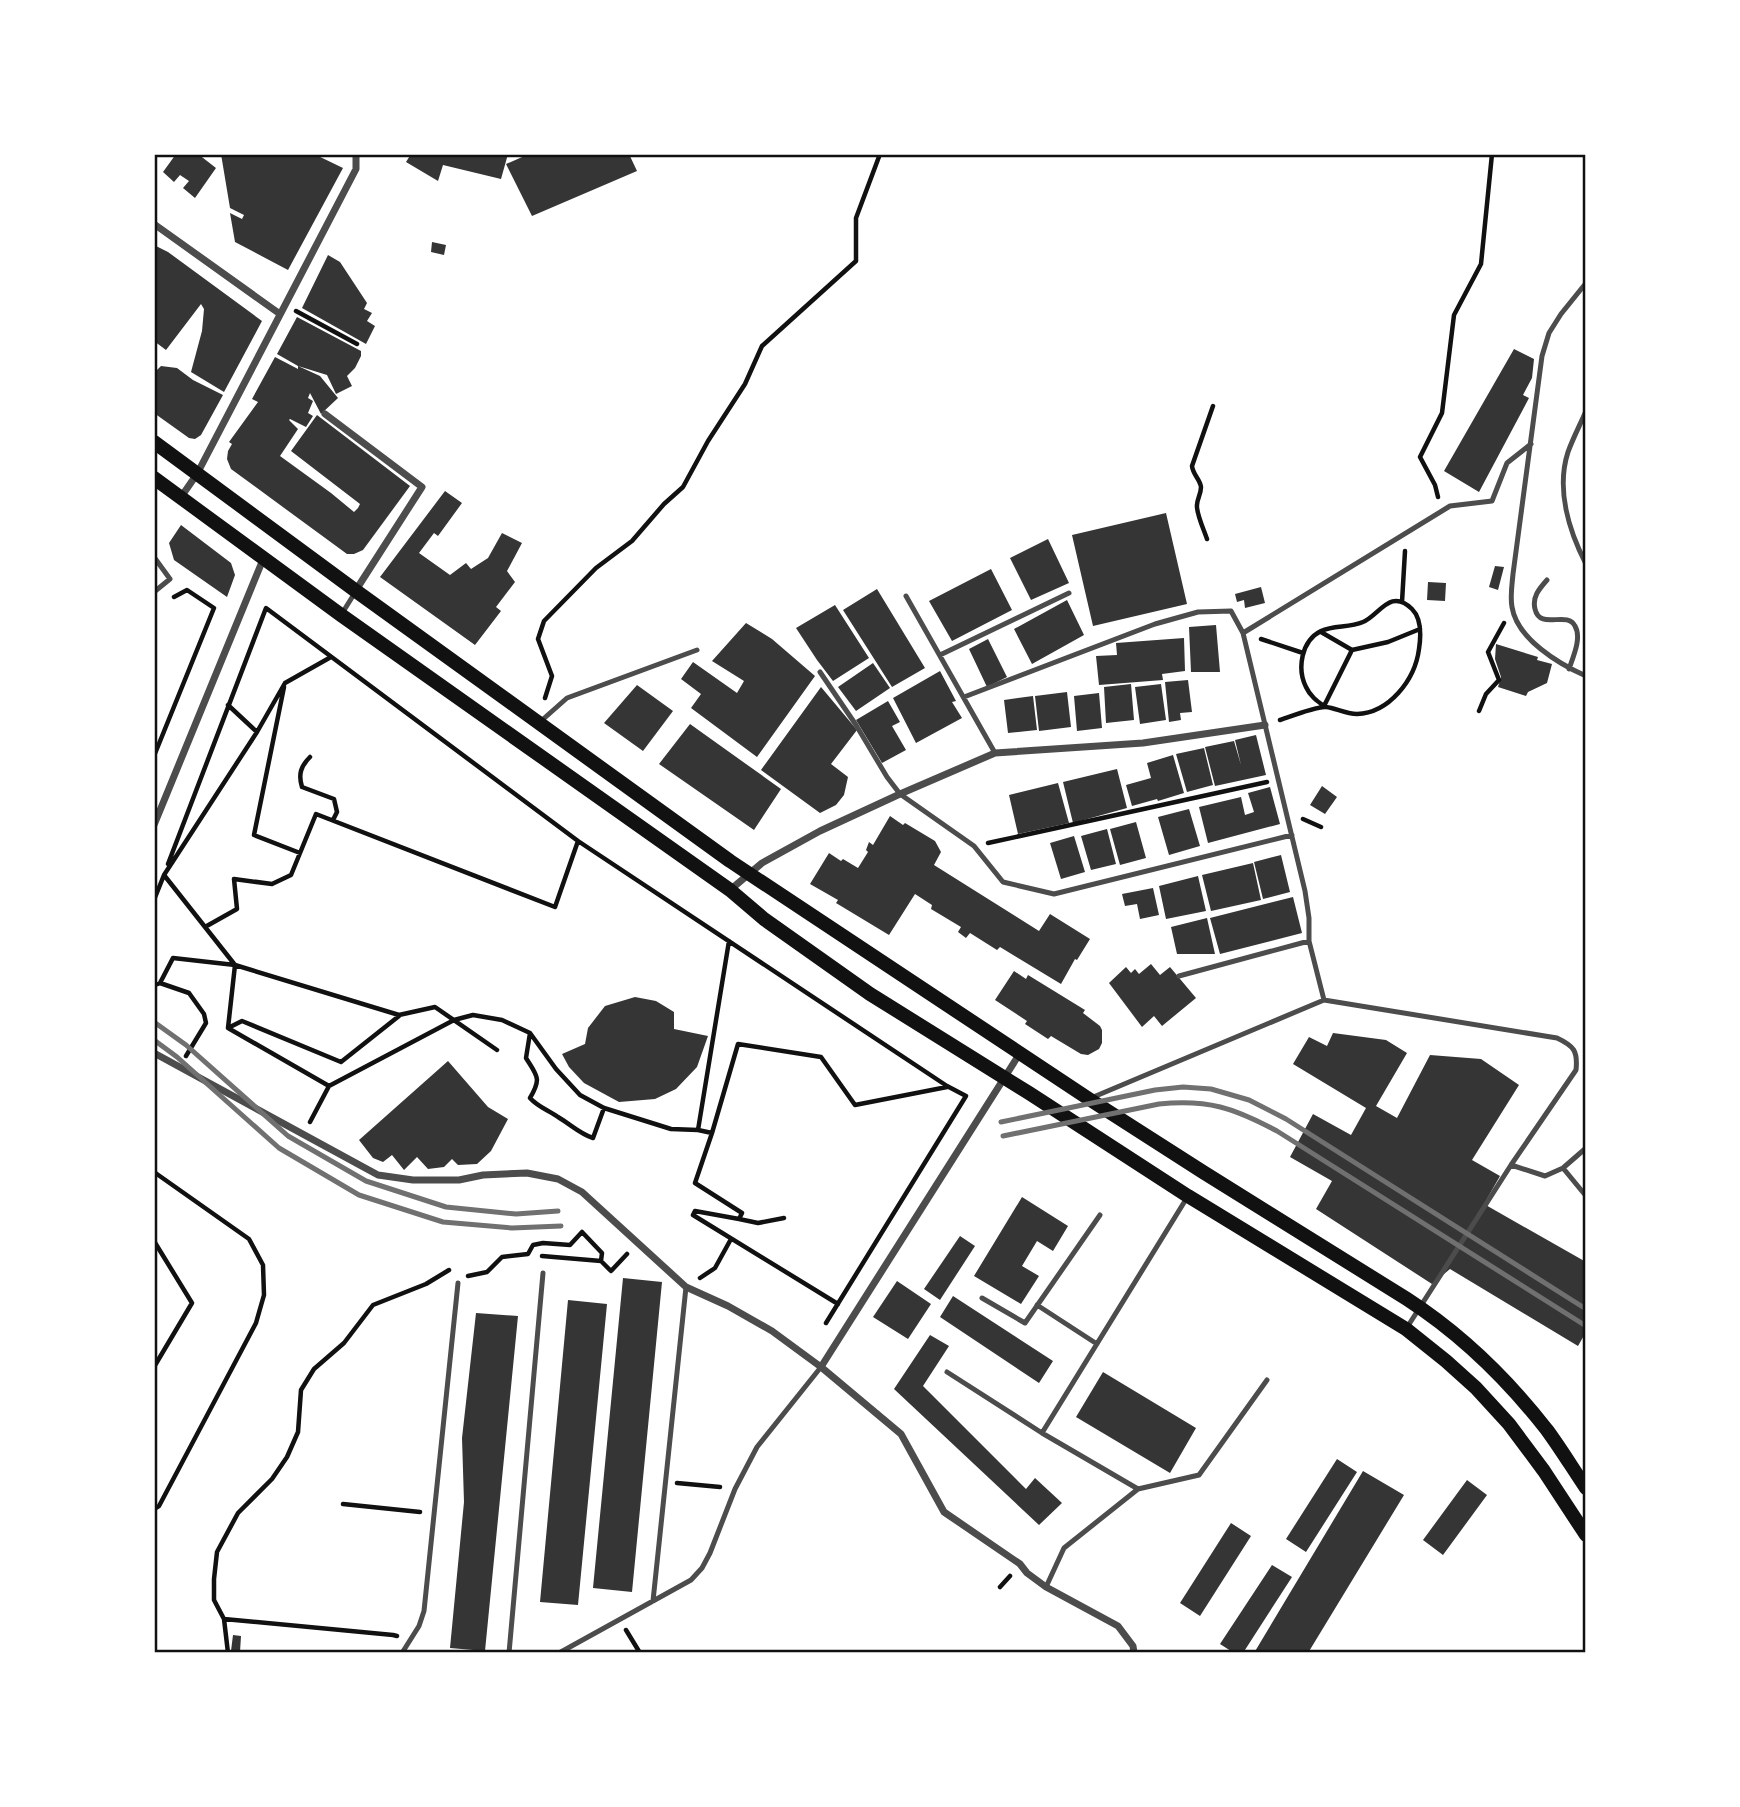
<svg xmlns="http://www.w3.org/2000/svg" width="1740" height="1807" font-family="'Roboto Condensed',sans-serif">
<style>
.building{fill:#353535}
.lines{fill:none;stroke-linecap:round;stroke-linejoin:round}
.path{stroke:#111;stroke-width:4.5}
.service{stroke:#4c4c4c;stroke-width:5}
.minor{stroke:#4c4c4c;stroke-width:7}
.secondary{stroke:#111;stroke-width:14}
.rail{stroke:#707070;stroke-width:5}
.neatline{fill:none;stroke:#111;stroke-width:2.5}
</style>
<rect width="100%" height="100%" fill="#fff"/>
<path class="building" d="M176 154H198L216 168 195 198 183 188 189 181 180 175 174 182 163 172Z
M221 154H314L343 168 288 270 235 242 230 213 242 219 244 215 230 208Z
M411 154H508L501 179 443 165 438 181 406 162Z
M529 154H629L637 171 532 216 506 164Z
M432 242 446 245 444 255 431 252Z
M154 245 168 252 262 321 224 392 191 372 202 331 204 309 201 304 166 350 154 341V334L157 329 154 327Z
M328 255 340 262 367 303 364 309 372 313 367 321 375 326 366 344 302 308Z
M297 317 361 351V356L355 368 347 376 352 386 336 394 327 375 298 366 277 354Z
M1514 349 1534 359 1532 378 1523 395 1529 398 1479 492 1444 471Z
M275 357 298 369V366L320 376 338 398 321 414 310 393 308 398 313 401 308 413 313 416 306 427 290 419 289 420 298 429 280 456 331 493 354 512 358 508 360 504 291 451 317 415 410 486 363 550 354 554H347L231 469 227 459 228 451 232 444 229 442 258 402 252 399Z
M161 366 177 368 193 380 223 395 201 435 195 439 189 438 154 413V371L157 370Z
M445 491 462 503 438 536 434 533 419 553 450 575 466 563 471 569 488 558 502 533 522 543 507 571 515 582 496 607 501 611 475 645 380 577Z
M1166 513 1187 604 1093 626 1072 535Z
M181 525 231 563 235 575 227 597 174 560 169 543Z
M1048 539 1069 583 1031 600 1010 558Z
M1495 566 1504 567 1498 590 1489 587Z
M991 569 1012 610 952 641 929 601Z
M1428 582 1446 583 1445 601 1427 600Z
M1261 587 1265 603 1245 608 1244 600 1237 602 1235 594Z
M877 589 925 668 892 687 843 610Z
M1067 600 1084 635 1032 664 1014 629Z
M835 605 869 658 833 681 817 660 796 628Z
M746 623 772 639 815 676 757 757 691 708 701 694 681 679 693 662 737 693 744 681 712 661Z
M1216 625 1220 672H1191L1189 627Z
M1184 638 1185 671 1162 674 1163 680 1099 685 1096 656 1117 655 1116 643Z
M988 639 1007 677 987 687 969 649Z
M1496 644 1538 657 1537 660 1552 664 1547 683 1528 692 1526 696 1498 687 1501 677 1495 659Z
M873 663 890 688 856 711 838 687Z
M940 671 956 701 952 702 962 718 916 743 893 698Z
M1188 680 1192 712 1180 713 1181 720 1169 722 1165 682Z
M1131 684 1134 720 1106 723 1104 687Z
M1161 684 1166 720 1140 724 1135 687Z
M637 685 673 711 643 751 604 723Z
M821 687 857 730 831 764 848 777 844 795 836 805 820 813 761 770Z
M1067 692 1071 727 1039 731 1035 696Z
M1099 693 1102 728 1077 731 1074 696Z
M1033 696 1037 730 1008 733 1004 700Z
M888 701 900 722 892 726 906 750 882 763 856 720Z
M690 724 781 789 754 830 659 764Z
M1256 735 1266 775 1215 786 1205 747 1234 741 1241 765 1235 740Z
M1204 748 1213 785 1187 792 1176 754Z
M1173 755 1184 793 1158 801 1157 799 1132 806 1126 785 1151 778 1147 763Z
M1117 769 1127 808 1073 823 1063 782Z
M1058 783 1069 823 1018 834 1009 795Z
M1322 786 1337 797 1325 814 1310 805Z
M1270 787 1280 824 1208 843 1199 807 1241 797 1245 815 1254 812 1248 793Z
M1189 809 1200 846 1169 855 1158 817Z
M890 816 903 825 905 823 935 841 941 852 934 865 1039 931 1050 914 1090 939 1077 960 1075 959 1061 984 1000 947 997 950 970 933 966 938 958 932 961 927 931 909 932 905 915 894 889 935 836 903 838 900 810 884 829 853 841 861 843 859 858 868 868 852 866 850 869 842 873 845Z
M1136 822 1146 858 1120 865 1110 829Z
M1107 829 1116 864 1091 870 1081 836Z
M1074 836 1085 872 1061 879 1050 843Z
M1281 855 1290 892 1263 899 1254 862Z
M1253 863 1261 900 1211 911 1202 875Z
M1198 876 1206 911 1166 919 1159 886Z
M1153 888 1159 915 1140 919 1137 904 1125 906 1122 894Z
M1293 897 1302 933 1220 954 1210 918Z
M1207 918 1215 954H1177L1171 927Z
M1151 964 1160 975 1170 967 1196 998 1162 1026 1154 1016 1142 1027 1109 983 1126 967 1131 973 1135 969 1139 974Z
M1014 971 1026 979 1028 975 1085 1010 1083 1013 1100 1026 1102 1030V1043L1099 1049 1088 1055 1081 1054 1051 1036 1048 1039 1025 1024 1027 1021 995 1000Z
M635 997 656 1001 674 1012V1029L708 1036 697 1067 676 1089 655 1099 619 1102 584 1083 569 1067 562 1054 585 1044 588 1028 605 1006Z
M1333 1033 1386 1040 1407 1053 1376 1106 1397 1118 1430 1055 1481 1059 1519 1085 1472 1160 1500 1176 1484 1204 1586 1262V1332L1578 1346 1450 1269 1432 1284 1316 1209 1332 1181 1290 1157 1313 1114 1351 1135 1366 1108 1293 1064 1309 1037 1327 1046Z
M448 1061 488 1107 508 1119 491 1151 477 1164 458 1165 452 1159 444 1167 428 1169 417 1157 404 1170 392 1155 383 1162 373 1158 359 1140Z
M1022 1197 1068 1226 1053 1251 1037 1241 1022 1266 1039 1276 1021 1304 974 1276Z
M960 1236 975 1246 940 1300 924 1289Z
M623 1278 662 1282 632 1592 593 1588Z
M897 1281 931 1304 908 1339 873 1317Z
M953 1296 1053 1361 1039 1383 940 1317Z
M568 1300 607 1304 578 1605 540 1602Z
M476 1313 518 1316 485 1651 450 1648 464 1502 462 1438Z
M930 1335 949 1346 923 1386 1026 1489 1035 1478 1062 1503 1039 1525 894 1389Z
M1103 1372 1196 1428 1170 1473 1076 1417Z
M1337 1459 1357 1472 1306 1552 1286 1539Z
M1363 1471 1404 1495 1308 1653H1254Z
M1467 1480 1487 1495 1443 1555 1423 1540Z
M1231 1523 1251 1536 1200 1616 1180 1603Z
M1272 1565 1292 1577 1243 1653H1234L1220 1644Z
M233 1635 241 1636 240 1652 231 1651Z"/>
<g class="lines">
<path class="path" d="M296 311 357 344
M1438 497 1435 485 1420 457 1442 413 1454 315 1481 264 1492 154
M1207 539C1204 530 1196 513 1197 505 1197 499 1201 494 1201 487 1200 479 1193 475 1192 466L1213 406
M1402 602 1405 551
M1321 632 1352 650 1388 642 1420 629
M1261 639 1303 653
M331 657 285 683 257 732 164 875 235 965 228 1028 329 1086 454 1020 473 1015 502 1020 530 1033 556 1069 580 1095 604 1108 671 1129 698 1130
M284 687 254 835 300 853
M545 698 552 676 538 639 544 621 596 568 632 541 664 504 683 487 708 441 745 384 762 346 856 261V218L880 154
M228 705 257 732
M1479 711 1486 694 1499 680 1488 652 1504 623
M1280 720C1289 717 1317 706 1326 707 1336 708 1345 714 1357 714 1389 713 1415 680 1419 649 1421 636 1422 619 1412 609 1390 587 1379 616 1363 622 1349 628 1334 625 1321 631 1301 641 1297 669 1306 687 1310 696 1317 701 1324 706L1352 650
M154 756 214 608 187 590 174 597
M310 757C301 766 298 774 302 787L334 799 337 812 333 820
M1303 819 1321 827
M988 843 1267 782
M168 864 266 608 578 841
M154 900 164 875
M205 927 237 909 234 879 272 884 291 875 316 814 555 907 578 841 947 1086 966 1096 826 1323
M729 941 698 1130 712 1133 695 1183 742 1213 739 1219 695 1211 693 1215 838 1304
M160 983 173 958 235 965 399 1015 435 1007 497 1050
M154 985 160 983 189 993 204 1014 206 1023 186 1056
M228 1028 242 1021 341 1062 399 1016
M530 1033 526 1058C537 1076 542 1078 530 1098 538 1107 548 1110 558 1117 570 1124 580 1134 593 1138L604 1108
M310 1122 329 1086
M712 1133 738 1044 821 1057 855 1105 947 1087
M154 1172 249 1239 263 1265 264 1295 256 1323 159 1506 154 1509
M739 1219 758 1223 784 1218
M154 1241 192 1303 154 1367
M542 1256 601 1261 611 1271 627 1254
M468 1276 487 1272 502 1257 528 1254 533 1245 543 1243 570 1245 582 1232 602 1253 601 1261
M700 1278 715 1268 731 1239
M677 1483 720 1487
M343 1504 420 1512
M1000 1587 1010 1576
M224 1619 393 1635 397 1636
M626 1630 640 1653
M228 1653 224 1619 214 1600V1579L217 1552 238 1513 272 1479 287 1457 298 1432 301 1390 314 1369 344 1343 373 1305 426 1284 449 1270"/>
<path class="service" d="M1586 283 1561 314 1549 333 1542 356 1513 574C1512 585 1510 597 1512 607 1517 639 1559 664 1586 676
M1586 411C1580 425 1573 438 1568 452 1556 489 1569 531 1586 564
M154 557 170 579 154 592
M1547 580C1539 589 1532 597 1535 609 1540 631 1567 610 1575 626 1582 638 1573 657 1569 669
M906 596 995 753
M341 615 356 591
M940 655 1069 593
M820 672 856 725 887 777 900 794 974 846 1003 882 1054 894 1292 835
M964 697 1155 624 1198 612 1231 611 1243 633
M541 721 567 698 697 650
M1179 976 1309 941
M1324 1000 1309 941V918L1305 891 1243 633 1450 506 1492 501 1507 463 1531 444
M1324 1000 1557 1038C1574 1046 1578 1051 1576 1070L1511 1165 1406 1329
M1091 1098 1324 1000
M1511 1165 1545 1176 1563 1168 1586 1148
M1563 1168 1586 1196
M982 1298 1025 1323 1100 1215
M1037 1305 1097 1344
M947 1372 1042 1433
M1138 1489 1042 1433 1188 1196
M1046 1587 1064 1548 1138 1489 1199 1475 1267 1380
M653 1601 686 1287
M402 1653 419 1626 424 1611 458 1283
M509 1653 543 1273
M559 1653 691 1580 702 1568 710 1553 735 1489 757 1447 821 1367"/>
<path class="minor" d="M154 224 280 314
M325 414 422 487 356 590
M181 497 197 474 356 169V154
M154 825 264 557
M730 890 762 863 820 831 900 794 995 753 1143 743 1265 725
M154 1053 378 1175 413 1180H459L483 1175 527 1173 558 1179 582 1192 686 1287 728 1306 772 1331 821 1367 901 1434 944 1512 1020 1564 1027 1573 1046 1587 1118 1626 1133 1646 1134 1653
M821 1367 1020 1053"/>
<path class="secondary" d="M154 442 356 591 730 861 1089 1099 1203 1172 1407 1299C1461 1334 1508 1380 1547 1430 1561 1449 1573 1469 1586 1488
M154 478 341 615 730 890 764 919 870 994 1029 1093 1188 1196 1406 1329 1446 1361 1476 1388 1509 1424 1544 1471 1586 1535"/>
<path class="rail" d="M154 1022 186 1045 288 1136 366 1181 446 1207 516 1214 558 1211
M154 1040 177 1057 279 1148 359 1195 443 1222 512 1228 561 1226
M1001 1122 1155 1090 1183 1087 1211 1089 1249 1100 1286 1119 1586 1309
M1003 1136 1159 1104C1208 1099 1234 1108 1277 1131L1586 1326"/>
</g>
<rect width="1740" height="1807" fill="none" stroke="#ffffff" stroke-width="312"/>
<rect x="156" y="156" width="1428" height="1495" class="neatline"/>
</svg>
